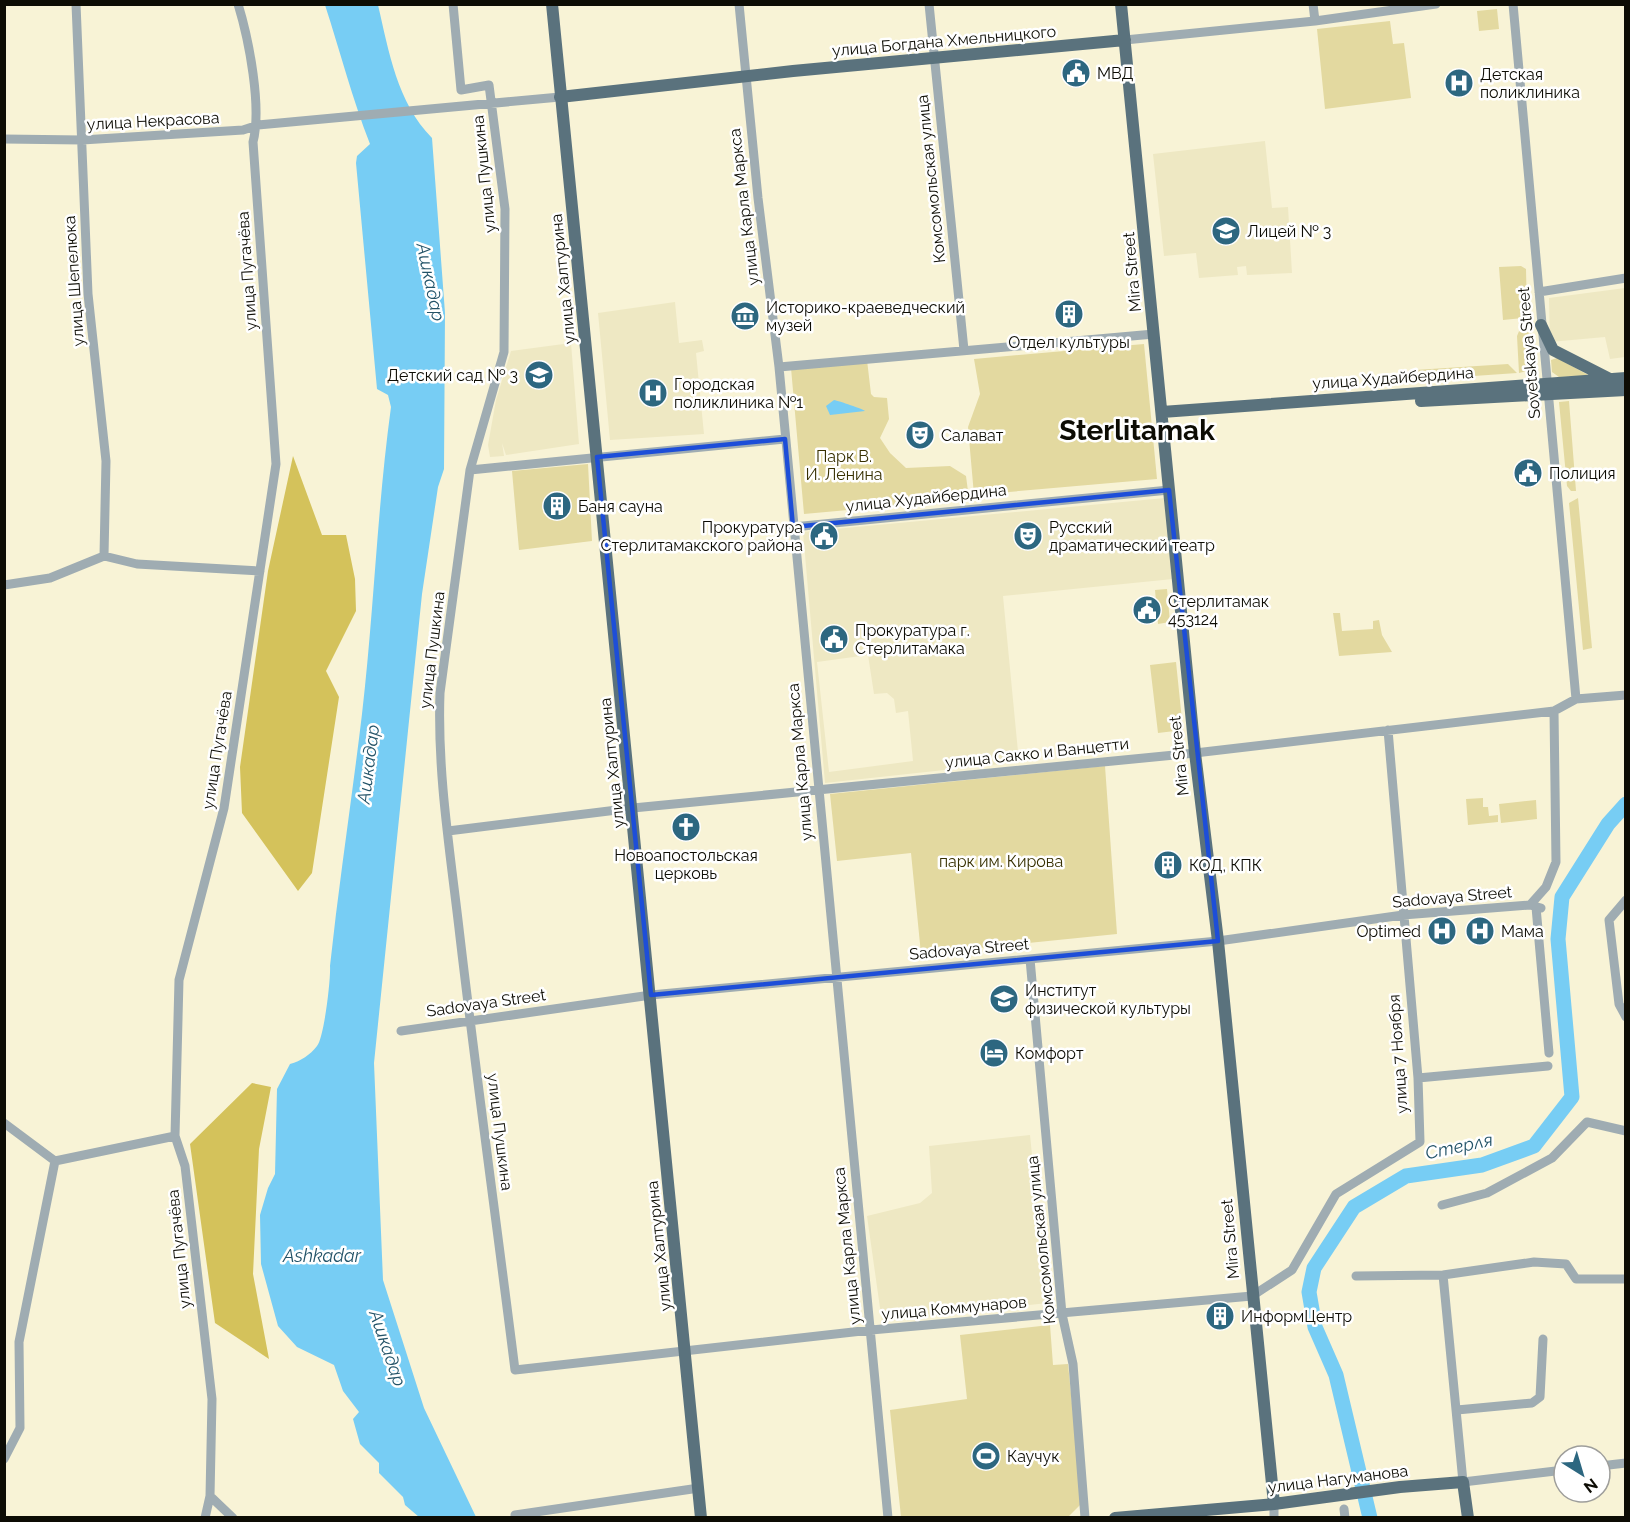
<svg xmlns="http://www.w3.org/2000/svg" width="1630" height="1522" font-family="Raleway,sans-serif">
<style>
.built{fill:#eee8c3;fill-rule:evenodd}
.green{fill:#e3d9a0}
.forest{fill:#d4c25b}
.water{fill:#77cdf4}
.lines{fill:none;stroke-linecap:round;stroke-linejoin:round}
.river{stroke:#77cdf4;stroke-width:15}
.minor{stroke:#9facb2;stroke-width:9}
.major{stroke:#5a727d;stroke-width:12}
.marked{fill:none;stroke:#1d4ed8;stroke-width:4.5;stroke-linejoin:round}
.labels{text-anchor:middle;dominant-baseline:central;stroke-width:5;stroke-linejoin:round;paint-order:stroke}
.street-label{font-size:16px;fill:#0d0c04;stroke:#fff}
.poi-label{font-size:16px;fill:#0d0c04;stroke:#fff;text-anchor:start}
.park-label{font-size:16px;fill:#373002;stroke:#fff}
.water-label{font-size:18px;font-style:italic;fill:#235368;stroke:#fff}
.town-label{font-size:28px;font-weight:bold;fill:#0d0c04;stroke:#fff}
</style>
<rect width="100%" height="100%" fill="#f8f3d6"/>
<path class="built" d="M1265 141 1272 208 1288 207 1292 273 1247 275 1246 266 1237 267 1238 275 1199 278 1196 253 1164 256 1153 154Z
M1625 288V357L1610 359 1605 337 1550 342 1549 298Z
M675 302 679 343 702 340 704 351 696 353 704 434 610 440 598 313Z
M571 343 579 444 506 455 502 443 504 456 490 457 488 445 496 400 511 351Z
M1165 498 1173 579 1003 596 1019 762 825 783 803 532ZM868 655 874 694 887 693 894 699 896 713 908 711 913 761 829 772 817 662Z
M1030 1135 1047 1303 882 1322 867 1216 920 1203 932 1193 929 1146Z"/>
<path class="green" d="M1497 9 1499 29 1479 31 1477 11Z
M1390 21 1393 44 1404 43 1411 98 1325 109 1317 29Z
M1521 266 1526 269 1527 314 1523 318 1503 320 1499 267Z
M1522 324 1528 325 1531 370 1519 373 1517 336Z
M1144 344 1157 479 974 495 968 427 980 394 974 359Z
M1557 358 1590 376 1559 377 1552 372 1551 360Z
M867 360 871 394 874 397 887 398 889 419 880 438 890 453 906 468 950 466 966 476 969 499 804 514 791 368Z
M1508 364 1517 373 1416 380 1415 370Z
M1569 401 1576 491H1571L1567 486 1559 402Z
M588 464 592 541 519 550 512 471Z
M1578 498 1592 648 1583 650 1569 503Z
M1167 589 1170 622 1158 624 1155 590Z
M1333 613H1340L1342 631 1373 629V621L1379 620 1382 635 1392 652 1339 656Z
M1176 662 1183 730 1158 733 1150 665Z
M1105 766 1117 934 921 954 911 853 837 861 830 794Z
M1483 798V807H1488L1489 816 1498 815V822L1468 825 1466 799Z
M1536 800 1537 819 1501 823 1499 804Z
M1050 1325 1053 1365 1068 1364 1082 1503 1069 1516 1056 1517H901L890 1410 967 1399 960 1335Z"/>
<path class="forest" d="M293 456 322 535H346L355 579 356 611 326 671 339 697 312 873 298 891 242 813 240 767 268 571Z
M252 1083 271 1087 259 1149 253 1274 269 1359 215 1323 190 1144Z"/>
<path class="water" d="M325 5H378C389 52 397 102 432 138L445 313 444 469 438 487 422 594 374 1063 383 1280 424 1408 476 1517H419L405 1505 403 1497 379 1473V1463L360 1444 353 1419 359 1412 343 1391 334 1365 297 1347 278 1326 261 1264 260 1215 268 1188 275 1174 277 1089 290 1064C301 1061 310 1055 317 1046 324 1038 331 978 330 966 339 882 352 798 362 714 374 612 377 509 391 407L388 395 377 389 356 163 357 156 370 144C352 98 340 51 325 5Z
M834 400C839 401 863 409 865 411L830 415 826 406Z"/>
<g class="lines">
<path class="river" d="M1370 1518 1336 1375 1315 1327 1309 1292 1314 1268 1354 1207 1406 1176 1482 1165 1534 1146 1572 1097 1558 939 1562 897 1608 824 1626 804"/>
<path class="minor" d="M76 4 88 294 106 461 104 556
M453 4 461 90 489 85 505 209 504 352 470 470 440 693C437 774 451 857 460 937 477 1082 497 1226 515 1370L871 1330 1252 1296 1292 1270 1336 1194 1420 1142 1418 1078 1388 730
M739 4 758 198 779 367 888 1518
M929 4 964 350
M1313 4 1315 21
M1513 4 1576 699
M1125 40 1315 21 1436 4
M4 139 82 140 243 130 258 125 560 97
M1539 292 1626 278
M779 367 1154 334
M470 470 785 439
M793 527 1169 490
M4 585 50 578 104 556 137 564 260 571
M448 831 633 808 1195 753 1554 711 1576 699 1626 695
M1626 900 1609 920 1619 1004 1626 1017
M1530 905 1546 887 1556 862 1554 711
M1536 907 1549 1053
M1030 959 1062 1314 1073 1364 1085 1518
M401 1031 651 995 1218 941 1403 915 1530 905 1541 908
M1418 1078 1548 1066
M4 1123 55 1161 175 1136
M1442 1205 1487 1193 1552 1158 1587 1122 1626 1131
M1443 1275 1463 1482 1564 1470
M1356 1276 1443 1275 1534 1262 1566 1264 1576 1279H1626
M1457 1410 1532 1403 1540 1397 1543 1339
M4 1459 20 1428 19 1342 55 1161
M1600 1466 1626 1463
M210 1496 233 1518
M1274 1504V1518
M1344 1509 1345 1518
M515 1515 699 1488
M205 1518 210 1496 212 1399 185 1166 175 1136 179 980 224 808 276 464 253 142C262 107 249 40 238 4"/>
<path class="major" d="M552 4 701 1518
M1121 4 1195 753 1218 941 1274 1504
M560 97 793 71 1125 40
M1541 325 1553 350 1608 378
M1421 401 1626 390
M1162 412 1626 378
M1115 1518 1274 1504 1400 1487 1463 1482 1468 1518"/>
</g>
<path class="marked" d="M785 439 793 527 1169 490 1218 941 651 995 597 457Z"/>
<defs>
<g id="civic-disc" transform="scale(1.5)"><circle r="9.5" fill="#2d6780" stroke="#fff"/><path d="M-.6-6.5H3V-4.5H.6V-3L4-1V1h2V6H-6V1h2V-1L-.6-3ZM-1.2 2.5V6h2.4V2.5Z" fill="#fff"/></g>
<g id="hospital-disc" transform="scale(1.5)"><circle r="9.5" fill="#2d6780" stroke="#fff"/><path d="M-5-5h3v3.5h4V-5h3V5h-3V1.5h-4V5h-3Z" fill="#fff"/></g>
<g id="school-disc" transform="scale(1.5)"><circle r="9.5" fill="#2d6780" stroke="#fff"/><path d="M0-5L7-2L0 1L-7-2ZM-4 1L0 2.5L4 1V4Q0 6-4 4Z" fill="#fff"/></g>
<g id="building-disc" transform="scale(1.5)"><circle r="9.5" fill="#2d6780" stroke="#fff"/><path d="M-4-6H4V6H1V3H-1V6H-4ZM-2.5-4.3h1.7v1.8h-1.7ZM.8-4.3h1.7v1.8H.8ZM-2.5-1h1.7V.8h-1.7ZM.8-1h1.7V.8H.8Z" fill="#fff"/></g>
<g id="museum-disc" transform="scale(1.5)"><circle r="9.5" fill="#2d6780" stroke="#fff"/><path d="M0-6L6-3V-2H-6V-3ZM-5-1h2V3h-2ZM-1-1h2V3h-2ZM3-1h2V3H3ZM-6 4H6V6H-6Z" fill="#fff"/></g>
<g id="theatre-disc" transform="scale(1.5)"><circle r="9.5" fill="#2d6780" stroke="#fff"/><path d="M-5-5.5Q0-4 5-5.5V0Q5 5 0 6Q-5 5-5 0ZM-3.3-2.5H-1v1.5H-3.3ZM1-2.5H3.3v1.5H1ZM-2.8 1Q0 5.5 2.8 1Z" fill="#fff"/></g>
<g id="church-disc" transform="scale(1.5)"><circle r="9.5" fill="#2d6780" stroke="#fff"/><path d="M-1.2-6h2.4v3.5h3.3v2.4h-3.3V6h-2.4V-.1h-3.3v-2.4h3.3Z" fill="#fff"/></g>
<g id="university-disc" transform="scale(1.5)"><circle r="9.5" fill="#2d6780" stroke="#fff"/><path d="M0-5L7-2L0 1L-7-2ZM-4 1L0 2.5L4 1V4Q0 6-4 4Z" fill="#fff"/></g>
<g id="hotel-disc" transform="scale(1.5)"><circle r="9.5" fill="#2d6780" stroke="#fff"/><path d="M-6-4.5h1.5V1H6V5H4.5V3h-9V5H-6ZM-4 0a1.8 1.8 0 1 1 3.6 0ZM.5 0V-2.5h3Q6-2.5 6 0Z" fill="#fff"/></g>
<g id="stadium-disc" transform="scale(1.5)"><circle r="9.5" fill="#2d6780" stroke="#fff"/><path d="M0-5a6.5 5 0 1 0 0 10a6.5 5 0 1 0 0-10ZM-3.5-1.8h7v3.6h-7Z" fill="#fff"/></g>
</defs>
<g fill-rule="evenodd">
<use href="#civic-disc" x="1076" y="73"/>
<use href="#hospital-disc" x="1459" y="83"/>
<use href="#school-disc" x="1226" y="231"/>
<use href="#building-disc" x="1069" y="314"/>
<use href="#museum-disc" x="745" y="316"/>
<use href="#school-disc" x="539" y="375"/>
<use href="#hospital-disc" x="653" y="393"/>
<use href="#theatre-disc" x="920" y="435"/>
<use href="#civic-disc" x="1528" y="473"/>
<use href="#building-disc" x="557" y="506"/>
<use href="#civic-disc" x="824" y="536"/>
<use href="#theatre-disc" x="1028" y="536"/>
<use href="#civic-disc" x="1147" y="610"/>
<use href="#civic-disc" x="834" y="639"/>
<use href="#church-disc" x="686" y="827"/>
<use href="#building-disc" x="1168" y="865"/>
<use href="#hospital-disc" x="1442" y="931"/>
<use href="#hospital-disc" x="1480" y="931"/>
<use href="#university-disc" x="1004" y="999"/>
<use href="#hotel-disc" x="994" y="1053"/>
<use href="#building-disc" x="1220" y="1316"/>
<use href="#stadium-disc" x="986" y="1456"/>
</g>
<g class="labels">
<g class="street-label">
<text transform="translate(944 41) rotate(-5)">улица Богдана Хмельницкого</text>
<text transform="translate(153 121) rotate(-3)">улица Некрасова</text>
<text transform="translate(484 174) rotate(-96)">улица Пушкина</text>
<text transform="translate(931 179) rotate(-96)">Комсомольская улица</text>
<text transform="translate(744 207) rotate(-97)">улица Карла Маркса</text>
<text transform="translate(247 271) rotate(-94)">улица Пугачёва</text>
<text transform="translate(1132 272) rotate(-95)">Mira Street</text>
<text transform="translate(563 279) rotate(-96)">улица Халтурина</text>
<text transform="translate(74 281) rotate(-94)">улица Шепелюка</text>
<text transform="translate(1529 353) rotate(-95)">Sovetskaya Street</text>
<text transform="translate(1393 378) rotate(-4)">улица Худайбердина</text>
<text transform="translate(926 498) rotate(-6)">улица Худайбердина</text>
<text transform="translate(432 650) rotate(-83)">улица Пушкина</text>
<text transform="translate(217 750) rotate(-81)">улица Пугачёва</text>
<text transform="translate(1037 753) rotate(-6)">улица Сакко и Ванцетти</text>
<text transform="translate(1179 756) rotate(-96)">Mira Street</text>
<text transform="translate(800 762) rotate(-95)">улица Карла Маркса</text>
<text transform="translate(612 763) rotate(-96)">улица Халтурина</text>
<text transform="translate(1452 897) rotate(-5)">Sadovaya Street</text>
<text transform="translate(969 949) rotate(-5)">Sadovaya Street</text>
<text transform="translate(486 1003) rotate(-8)">Sadovaya Street</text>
<text transform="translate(1398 1054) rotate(-94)">улица 7 Ноября</text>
<text transform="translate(500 1132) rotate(83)">улица Пушкина</text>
<text transform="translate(1230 1239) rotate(-95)">Mira Street</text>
<text transform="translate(1041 1240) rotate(-96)">Комсомольская улица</text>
<text transform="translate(659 1246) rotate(-96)">улица Халтурина</text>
<text transform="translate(847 1246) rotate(-96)">улица Карла Маркса</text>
<text transform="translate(179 1249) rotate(-96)">улица Пугачёва</text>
<text transform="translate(954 1308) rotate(-5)">улица Коммунаров</text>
<text transform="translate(1338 1479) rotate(-7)">улица Нагуманова</text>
</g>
<g class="poi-label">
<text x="1097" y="73">МВД</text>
<text x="1480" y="74">Детская<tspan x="1480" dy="18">поликлиника</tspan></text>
<text x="1247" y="231">Лицей № 3</text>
<text x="766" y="307">Историко-краеведческий<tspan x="766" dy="18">музей</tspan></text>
<text x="1069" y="342" text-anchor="middle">Отдел культуры</text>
<text x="518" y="375" text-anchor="end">Детский сад № 3</text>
<text x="674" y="384">Городская<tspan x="674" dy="18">поликлиника №1</tspan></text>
<text x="941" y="435">Салават</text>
<text x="1549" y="473">Полиция</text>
<text x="578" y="506">Баня сауна</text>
<text x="803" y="527" text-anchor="end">Прокуратура<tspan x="803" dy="18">Стерлитамакского района</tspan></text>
<text x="1049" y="527">Русский<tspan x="1049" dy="18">драматический театр</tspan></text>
<text x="1168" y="601">Стерлитамак<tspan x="1168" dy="18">453124</tspan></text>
<text x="855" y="630">Прокуратура г.<tspan x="855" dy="18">Стерлитамака</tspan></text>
<text x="686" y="855" text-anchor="middle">Новоапостольская<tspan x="686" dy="18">церковь</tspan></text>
<text x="1189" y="865">КОД, КПК</text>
<text x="1421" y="931" text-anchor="end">Optimed</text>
<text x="1501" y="931">Мама</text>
<text x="1025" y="990">Институт<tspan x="1025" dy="18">физической культуры</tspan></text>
<text x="1015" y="1053">Комфорт</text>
<text x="1241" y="1316">ИнформЦентр</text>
<text x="1007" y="1456">Каучук</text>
</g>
<g class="park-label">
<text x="844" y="456">Парк В.<tspan x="844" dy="18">И. Ленина</tspan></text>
<text x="1001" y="861">парк им. Кирова</text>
</g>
<g class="water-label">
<text transform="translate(431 282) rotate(78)">Ашкадар</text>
<text transform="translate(368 764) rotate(-83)">Ашкадар</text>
<text transform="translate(1459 1146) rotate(-12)">Стерля</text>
<text x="322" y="1255">Ashkadar</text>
<text transform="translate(388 1348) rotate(71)">Ашкадар</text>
</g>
<g class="town-label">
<text x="1137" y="430">Sterlitamak</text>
</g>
</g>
<rect width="1630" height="1522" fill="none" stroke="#0d0c04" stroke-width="12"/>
<g transform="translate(1582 1474) rotate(143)"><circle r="28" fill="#ffffff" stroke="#9e9e9b" stroke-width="1.5"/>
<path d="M0-4.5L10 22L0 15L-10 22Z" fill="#2d6780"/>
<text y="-9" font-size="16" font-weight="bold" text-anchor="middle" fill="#0d0c04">N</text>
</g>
</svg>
